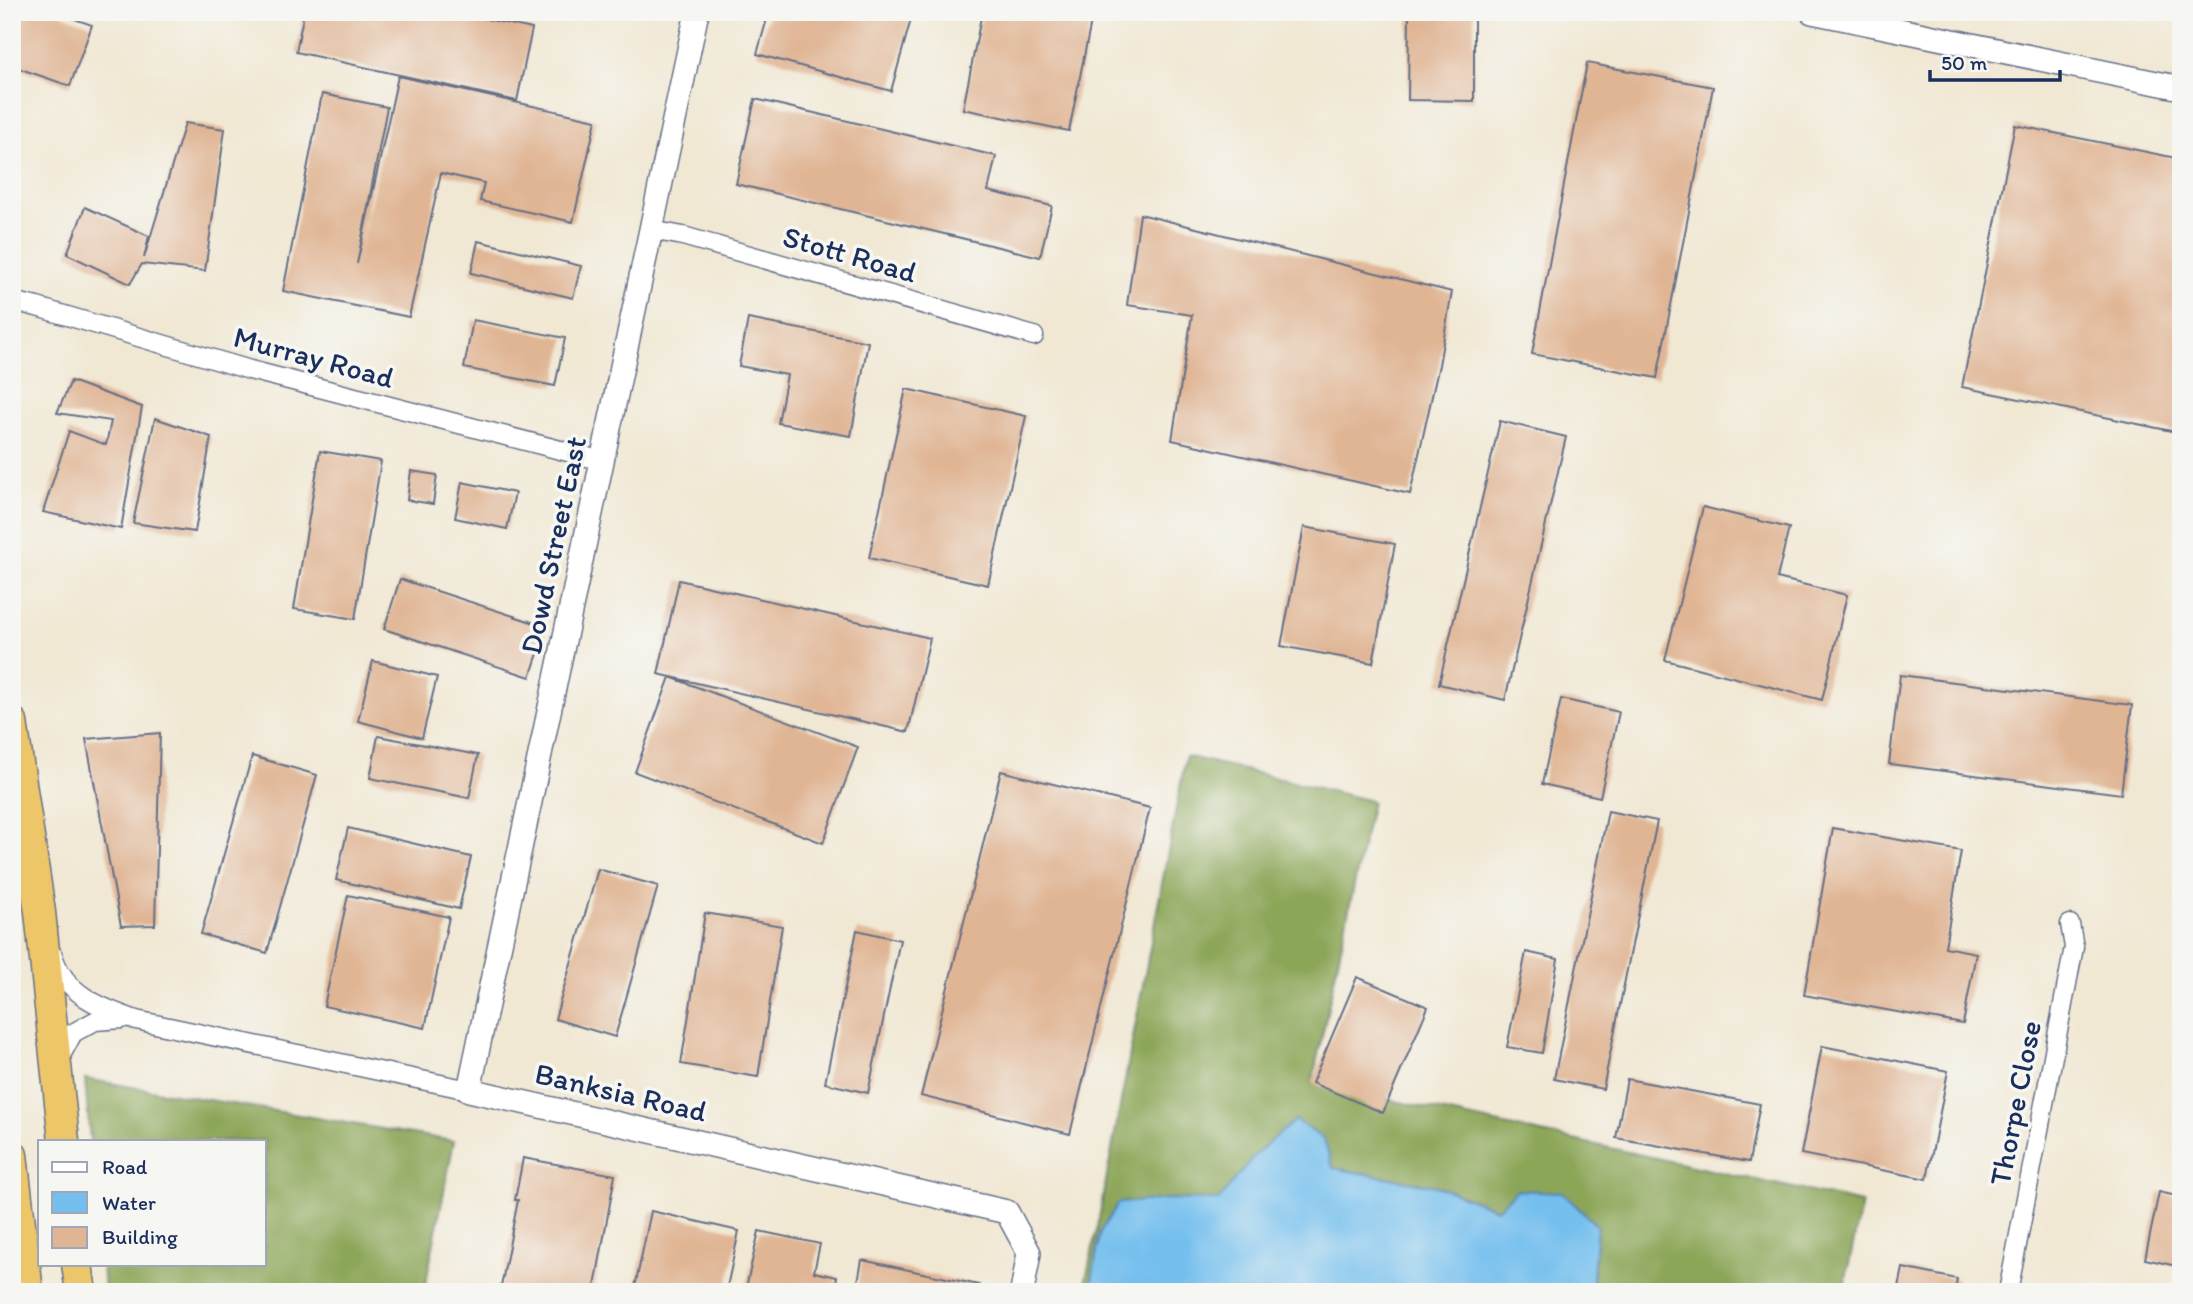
<svg xmlns="http://www.w3.org/2000/svg" width="2193" height="1304" font-family="Itim,sans-serif">
<style>
.forest{fill:#8ca658;stroke:#546a5b;stroke-width:2}
.water{fill:#75bfee;stroke:#4877a6;stroke-width:2}
.building{fill:#e0b594}
.lines{fill:none;stroke-linecap:round;stroke-linejoin:round}
.minor-casing{stroke:#667087;stroke-width:21}
.tertiary-casing{stroke:#667087;stroke-width:26}
.trunk-casing{stroke:#667087;stroke-width:33}
.minor{stroke:#fff;stroke-width:18}
.tertiary{stroke:#fff;stroke-width:23}
.trunk{stroke:#ecc669;stroke-width:30}
.labels{text-anchor:middle;dominant-baseline:central;stroke-width:7;stroke-linejoin:round;paint-order:stroke}
.street-label{font-size:30px;fill:#1b2f5e;stroke:#f6f6f2}
</style>
<rect width="100%" height="100%" fill="#f6f6f2"/>
<filter id="ink" filterUnits="userSpaceOnUse"><feTurbulence type="fractalNoise" baseFrequency=".0143" numOctaves="2"/><feDisplacementMap in="SourceGraphic" scale="14" xChannelSelector="R" yChannelSelector="G"/><feConvolveMatrix kernelMatrix="1 2 1 2 8 2 1 2 1" color-interpolation-filters="sRGB"/></filter>
<filter id="wash" filterUnits="userSpaceOnUse"><feTurbulence type="fractalNoise" baseFrequency=".00686" numOctaves="4" result="noise"/><feDisplacementMap in="SourceGraphic" scale="28" xChannelSelector="R" yChannelSelector="G"/><feGaussianBlur stdDeviation="1.57" result="paint"/><feColorMatrix in="noise" values="0 0 0 0 0 0 0 0 0 0 0 0 0 0 0 0 0 1.4 0 .05"/><feComposite in="paint" operator="in"/></filter>
<g filter="url(#wash)">
<rect width="100%" height="100%" fill="#f1e8d4"/>
<path class="forest" d="M1186 756 1372 801 1312 1083 1862 1203 1843 1292H1592L1597 1226 1498 1209 1436 1186 1333 1168 1324 1139 1254 1156 1220 1201 1169 1199 1100 1232 1090 1292H1083L1097 1229Z
M85 1079 454 1141 424 1292H104L102 1264H264V1141H90Z"/>
<path class="water" d="M1295 1120 1324 1139 1333 1168 1436 1186 1497 1209 1517 1190 1562 1192 1597 1226 1592 1292H1090L1100 1232 1118 1203 1169 1199 1219 1200 1254 1156Z"/>
<g id="blocks">
<path class="building" d="M12 12H55L92 25 70 86 12 66Z
M304 12H455L532 29 517 101 296 52Z
M769 12H913L891 91 757 54Z
M982 12H1093L1069 131 963 109Z
M1409 12H1474V101L1408 100Z
M1587 63 1713 87 1657 378 1532 354Z
M398 76 596 120 573 222 480 201 484 183 441 173 409 317 283 291 322 94 387 107 357 264Z
M755 99 996 156 988 191 1052 206 1040 257 736 184Z
M185 123 225 129 205 271 142 264 130 284 67 254 85 207 149 236 144 258Z
M2015 125 2181 159V409L2176 432 1962 387Z
M1140 214 1452 292 1439 365 1410 494 1172 440 1192 315 1127 305Z
M478 241 581 266 573 298 471 273Z
M748 319 868 342 851 436 778 423 787 375 739 366Z
M473 320 565 338 555 386 464 368Z
M71 381 142 407 121 529 43 512 69 431 106 445 111 421 57 413Z
M906 389 1026 416 988 585 869 558Z
M155 418 211 437 195 532 133 523Z
M1500 421 1566 437 1505 700 1439 684Z
M320 451 381 461 355 619 294 609Z
M411 471 437 475 433 504 407 500Z
M462 482 515 493 507 529 455 518Z
M1703 507 1789 528 1777 578 1847 595 1822 700 1665 660Z
M1304 527 1395 544 1373 663 1281 646Z
M400 579 547 627 530 677 384 629Z
M679 580 930 638 908 732 658 674Z
M373 661 437 677 422 738 358 721Z
M1900 675 2132 705 2121 794 1889 764Z
M670 677 858 747 823 843 635 772Z
M1561 699 1619 712 1600 797 1542 784Z
M160 733 155 925 121 926 86 739Z
M378 736 478 755 469 798 370 778Z
M252 756 317 775 267 953 201 934Z
M1001 771 1150 808 1070 1134 921 1096Z
M1608 811 1657 821 1603 1089 1554 1079Z
M348 828 471 857 459 909 336 880Z
M1833 828 1961 851 1945 947 1976 953 1963 1024 1804 995Z
M598 869 658 886 615 1037 555 1019Z
M348 895 449 917 425 1028 324 1006Z
M705 913 782 926 758 1077 681 1064Z
M857 930 900 940 868 1093 825 1083Z
M1526 952 1558 959 1542 1053 1507 1047Z
M1357 977 1428 1007 1383 1113 1312 1083Z
M1822 1046 1948 1071 1927 1179 1801 1154Z
M1627 1079 1760 1104 1749 1162 1616 1138Z
M523 1158 615 1175 594 1292H500L518 1200H515Z
M2159 1192 2181 1197V1267L2145 1259Z
M651 1211 739 1231 726 1292H634Z
M759 1231 820 1244 814 1272 837 1277 834 1292H745Z
M862 1260 979 1285 978 1292H856Z
M1903 1268 1957 1279 1955 1292H1898Z"/>
</g>
</g>
<g filter="url(#ink)">
<use href="#blocks" fill-opacity="0" stroke="#667087" stroke-width="2"/>
<g class="lines">
<g class="minor-casing">
<path id="minor" d="M651 230 683 236 1034 336
M12 301 37 307 250 370 603 461
M53 955C64 994 101 1008 136 1020L469 1090
M58 1061 73 1033 95 1021 122 1019
M2008 1292 2074 947 2070 924"/>
</g>
<g class="tertiary-casing">
<path id="tertiary" d="M697 12 469 1090 1007 1212 1029 1253 1022 1292
M1812 12 2181 88"/>
</g>
<g class="trunk-casing">
<path id="trunk" d="M12 722 40 912 64 1141
M12 1155 28 1292
M77 1264 81 1292"/>
</g>
<use href="#minor" class="minor"/>
<use href="#tertiary" class="tertiary"/>
<use href="#trunk" class="trunk"/>
</g>
</g>
<g class="labels">
<g class="street-label">
<text transform="translate(850 254) rotate(16)">Stott Road</text>
<text transform="translate(314 357) rotate(15)">Murray Road</text>
<text transform="translate(553 545) rotate(-78)">Dowd Street East</text>
<text transform="translate(621 1092) rotate(13)">Banksia Road</text>
<text transform="translate(2015 1103) rotate(-79)">Thorpe Close</text>
</g>
</g>
<rect width="2193" height="1304" fill="none" stroke="#f6f6f2" stroke-width="42"/>
<rect x="38" y="1140" width="228" height="126" fill="#f6f6f2" stroke="#9ea6b7" stroke-width="2"/>
<rect x="52" y="1162" width="35" height="10" fill="#ffffff" stroke="#9ea6b7" stroke-width="2"/>
<text x="102" y="1174" font-size="21" fill="#1b2f5e">Road</text>
<rect x="52" y="1192" width="35" height="21" fill="#75bfee" stroke="#9ea6b7" stroke-width="2"/>
<text x="102" y="1210" font-size="21" fill="#1b2f5e">Water</text>
<rect x="52" y="1227" width="35" height="21" fill="#e0b594" stroke="#9ea6b7" stroke-width="2"/>
<text x="102" y="1244" font-size="21" fill="#1b2f5e">Building</text>
<path d="M1930 70v10h130v-10" fill="none" stroke="#1b2f5e" stroke-width="3.5"/>
<text x="1941" y="70" font-size="21" fill="#1b2f5e" stroke="#f6f6f2" stroke-width="5" paint-order="stroke">50 m</text>
</svg>
